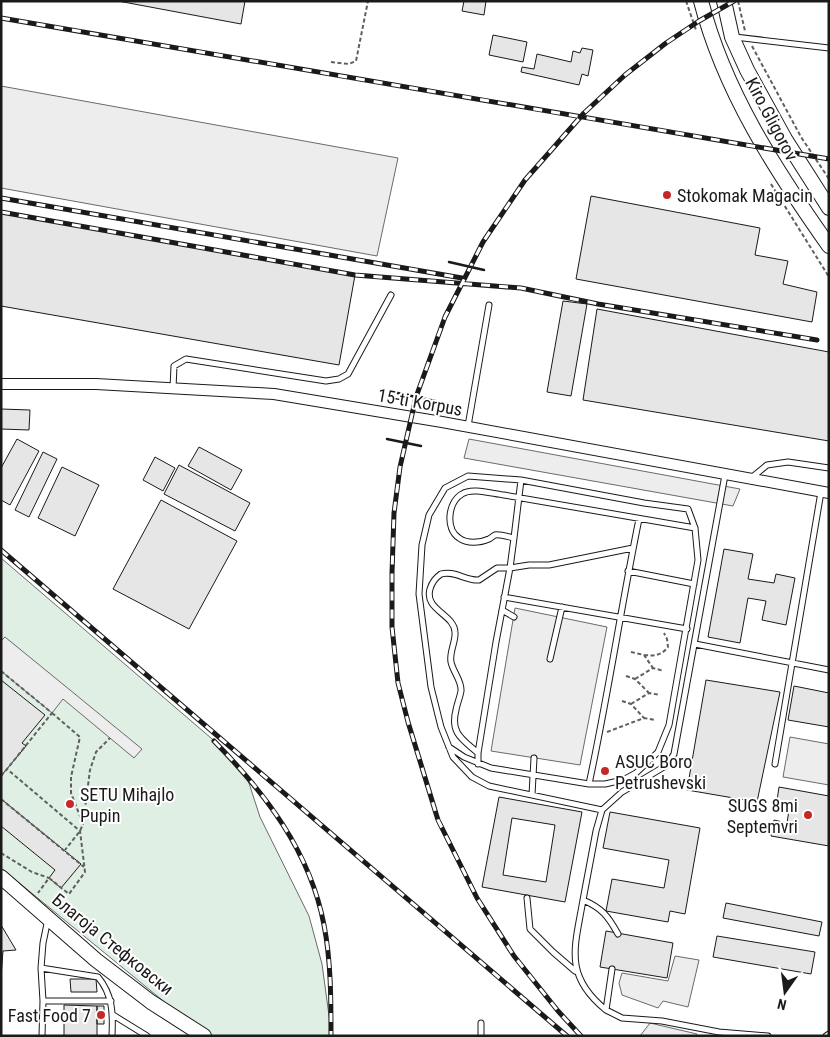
<svg xmlns="http://www.w3.org/2000/svg" width="830" height="1037" font-family="'Roboto Condensed',sans-serif">
<style>
.green{fill:#e0efe3;stroke:#6a6a6a}
.parking{fill:#ededed;stroke:#6a6a6a}
.building{fill:#e6e6e6;stroke:#1a1a1a;fill-rule:evenodd}
.lines{fill:none;stroke-linecap:round;stroke-linejoin:round}
.lane-casing{stroke:#1a1a1a;stroke-width:7}
.street-casing{stroke:#1a1a1a;stroke-width:12}
.secondary-casing{stroke:#1a1a1a;stroke-width:16}
.path{stroke:#5f5f5f;stroke-width:2;stroke-dasharray:4 2.5;stroke-linecap:butt}
.lane{stroke:#fff;stroke-width:5}
.street{stroke:#fff;stroke-width:10}
.secondary{stroke:#fff;stroke-width:14}
.rail-casing{stroke:#1a1a1a;stroke-width:5}
.rail{stroke:#fff;stroke-width:3;stroke-dasharray:9;stroke-linecap:butt}
.wall{stroke:#1a1a1a;stroke-width:2.5}
.poi-dot{fill:#c62828;stroke:#fff;stroke-width:2}
.labels{text-anchor:middle;dominant-baseline:central;stroke-width:4;stroke-linejoin:round;paint-order:stroke}
.street-label{font-size:18px;fill:#1a1a1a;stroke:#fff}
.poi-label{font-size:18px;fill:#1a1a1a;stroke:#fff;text-anchor:start}
</style>
<rect width="100%" height="100%" fill="#fff"/>
<path class="green" d="M1 558 211 738 246 774 260 817 309 916 322 964 330 1023V1036H206L1 868Z"/>
<path class="parking" d="M1 86 398 158 377 256 1 188Z
M469 439 740 489 733 506 464 458Z
M515 608 607 627 580 765 491 751Z
M5 637 70 690 142 749 134 758 63 699 52 713 1 671V641Z
M790 737 829 744V785L783 777Z
M675 956 699 960 688 1007 663 1001 658 1008 622 995 619 983 622 973 668 981Z
M650 1023 697 1034 696 1036H640Z"/>
<path class="building" d="M118 1H245L241 24Z
M464 1H486L484 15 462 11Z
M493 35 527 42 523 62 489 55Z
M582 48 593 50 588 76 582 74 579 85 521 72 522 67 534 69 537 54 571 62 573 51 580 53Z
M591 196 760 228 755 255 788 261 783 284 817 292 812 322 576 279Z
M1 212 355 275 339 365 1 306Z
M563 301 587 304 571 396 547 392Z
M597 309 829 352V441L583 400Z
M1 409 30 410 29 430 1 429Z
M17 439 39 451 10 505 1 500V468Z
M199 447 242 470 231 490 188 466Z
M43 452 57 459 29 517 15 510Z
M155 457 175 468 163 491 143 480Z
M179 465 250 503 235 531 164 494Z
M62 467 99 485 75 536 38 518Z
M161 500 237 541 189 629 113 589Z
M724 549 753 554 748 579 774 583 776 574 795 578 786 625 762 620 766 601 748 598 740 643 708 637Z
M1 680 45 715 22 743 26 746 1 776Z
M706 680 780 692 757 802 687 790Z
M794 686 829 693V727L788 720Z
M779 787 829 796V846L771 836 774 820 787 823 789 810 776 807Z
M499 797 582 812 565 902 482 887ZM512 818 555 825 546 882 503 875Z
M1 799 81 864 61 888 49 878 55 870 1 826Z
M610 812 700 828 685 914 670 911 668 922 606 911 612 879 664 888 669 860 603 848Z
M726 903 822 922 819 936 723 918Z
M1 925 16 950 3 951 1 977Z
M606 931 673 943 667 978 600 967Z
M717 936 815 952 811 974 713 957Z
M70 979H96L97 992H71Z
M64 1005 97 1006V1036H64Z
M97 1006H104V1024H97Z"/>
<g class="lines">
<g class="lane-casing">
<path id="lane" d="M735 37 829 48
M173 388 174 366 186 359 326 381 339 379 348 374 391 295
M468 426 489 305
M750 479 767 465 788 462 829 468
M514 538 521 480
M628 571 694 584
M504 597 687 629
M502 610 514 617
M695 644 829 670
M550 659 562 607
M449 747 464 757 491 768 589 784H605L623 780 636 773 658 752 669 725 698 560 695 528 688 509 644 503 521 480 468 476 445 488 429 515 422 545 419 594 431 687 441 727 453 757 472 777 489 786 602 810
M478 753C462 739 450 733 456 710 457 704 460 697 461 691 462 681 453 672 451 662 449 652 456 642 455 632 454 614 424 610 430 589 432 582 435 578 441 574 454 570 466 581 479 580L497 568H510L514 538C509 537 500 534 495 535 493 536 491 538 489 539 480 543 467 544 459 538 445 529 448 502 462 494 472 487 493 494 504 495L695 528
M478 764V753L496 642 510 568 529 565H549L633 548
M775 764 821 492
M589 784C608 696 621 607 639 519
M532 795 534 758
M527 898 530 929 553 952 575 971
M583 900C575 947 563 975 606 1010
M618 934C608 916 602 908 583 900L596 831 602 810 622 792 667 765 674 754 725 475
M41 968 98 977C113 995 113 1014 112 1036
M612 969 606 1010 622 1018 662 1021 719 1032 768 1036
M43 1001H111
M113 1015 147 1036
M42 1036 43 1001 41 968 43 943 48 919
M481 1036V1023
M826 1036 829 1034"/>
</g>
<g class="street-casing">
<path id="street" d="M1 384H96L274 394 442 422 829 493"/>
</g>
<g class="secondary-casing">
<path id="secondary" d="M701 1C724 91 776 171 829 246
M724 1 732 37 747 70 785 139 829 208
M1 877 96 960 151 1002 204 1036"/>
</g>
<path class="path" d="M686 1 696 30
M738 1 745 31
M752 46 801 137 829 179
M331 62 349 64 356 61 368 1
M771 184 829 277
M631 652 644 655 653 668
M644 655C654 656 661 656 668 647L667 639 664 633
M1 671 52 713 7 769
M626 676 635 679 649 693
M635 679 653 668 664 671
M622 701 631 704 644 718
M631 704 649 693 660 695
M52 713 80 737 71 777V793L83 824 80 831 65 850
M607 732 644 718 655 720
M1 776 7 769 80 831 85 872 69 894 49 878 38 893
M1 799 84 867
M83 824 90 770 96 752 110 738
M1 853 32 872 49 878"/>
<use href="#lane" class="lane"/>
<use href="#street" class="street"/>
<use href="#secondary" class="secondary"/>
<g class="rail-casing">
<path id="rail" d="M1 18 829 159
M1 198 462 278
M1 212 355 275 521 288 598 304 817 340
M1 550 567 1036
M214 741C265 793 310 851 324 925 331 961 331 999 331 1036
M581 1036 558 1011 514 956 477 898 438 820 408 722 398 683 392 627V573L394 513 400 467 416 397 445 317 483 242 525 180 584 113 625 75 666 43 699 21 734 1"/>
</g>
<use href="#rail" class="rail"/>
<path class="wall" d="M449 262 484 270
M393 392 435 401
M387 439 421 446"/>
</g>
<g class="poi-dot">
<circle cx="667" cy="195" r="5"/>
<circle cx="605" cy="771" r="5"/>
<circle cx="70" cy="804" r="5"/>
<circle cx="808" cy="815" r="5"/>
<circle cx="101" cy="1015" r="5"/>
</g>
<g class="labels">
<g class="street-label">
<text transform="translate(772 119) rotate(62)">Kiro Gligorov</text>
<text transform="translate(420 402) rotate(10)">15-ti Korpus</text>
<text transform="translate(113 944) rotate(39)">Благоја Стефковски</text>
</g>
<g class="poi-label">
<text x="677" y="195">Stokomak Magacin</text>
<text x="615" y="761">ASUC Boro<tspan x="615" dy="21">Petrushevski</tspan></text>
<text x="80" y="794">SETU Mihajlo<tspan x="80" dy="21">Pupin</tspan></text>
<text x="798" y="805" text-anchor="end">SUGS 8mi<tspan x="798" dy="21">Septemvri</tspan></text>
<text x="91" y="1015" text-anchor="end">Fast Food 7</text>
</g>
</g>
<rect width="830" height="1037" fill="none" stroke="#1a1a1a" stroke-width="5"/>
<g transform="translate(785 992) rotate(194)" stroke="#ffffff" stroke-width="4" paint-order="stroke">
<path d="M0-4L9 19L0 12L-9 19Z" fill="#1a1a1a"/>
<text y="-8" font-size="14" font-weight="bold" text-anchor="middle" fill="#1a1a1a">N</text>
</g>
</svg>
